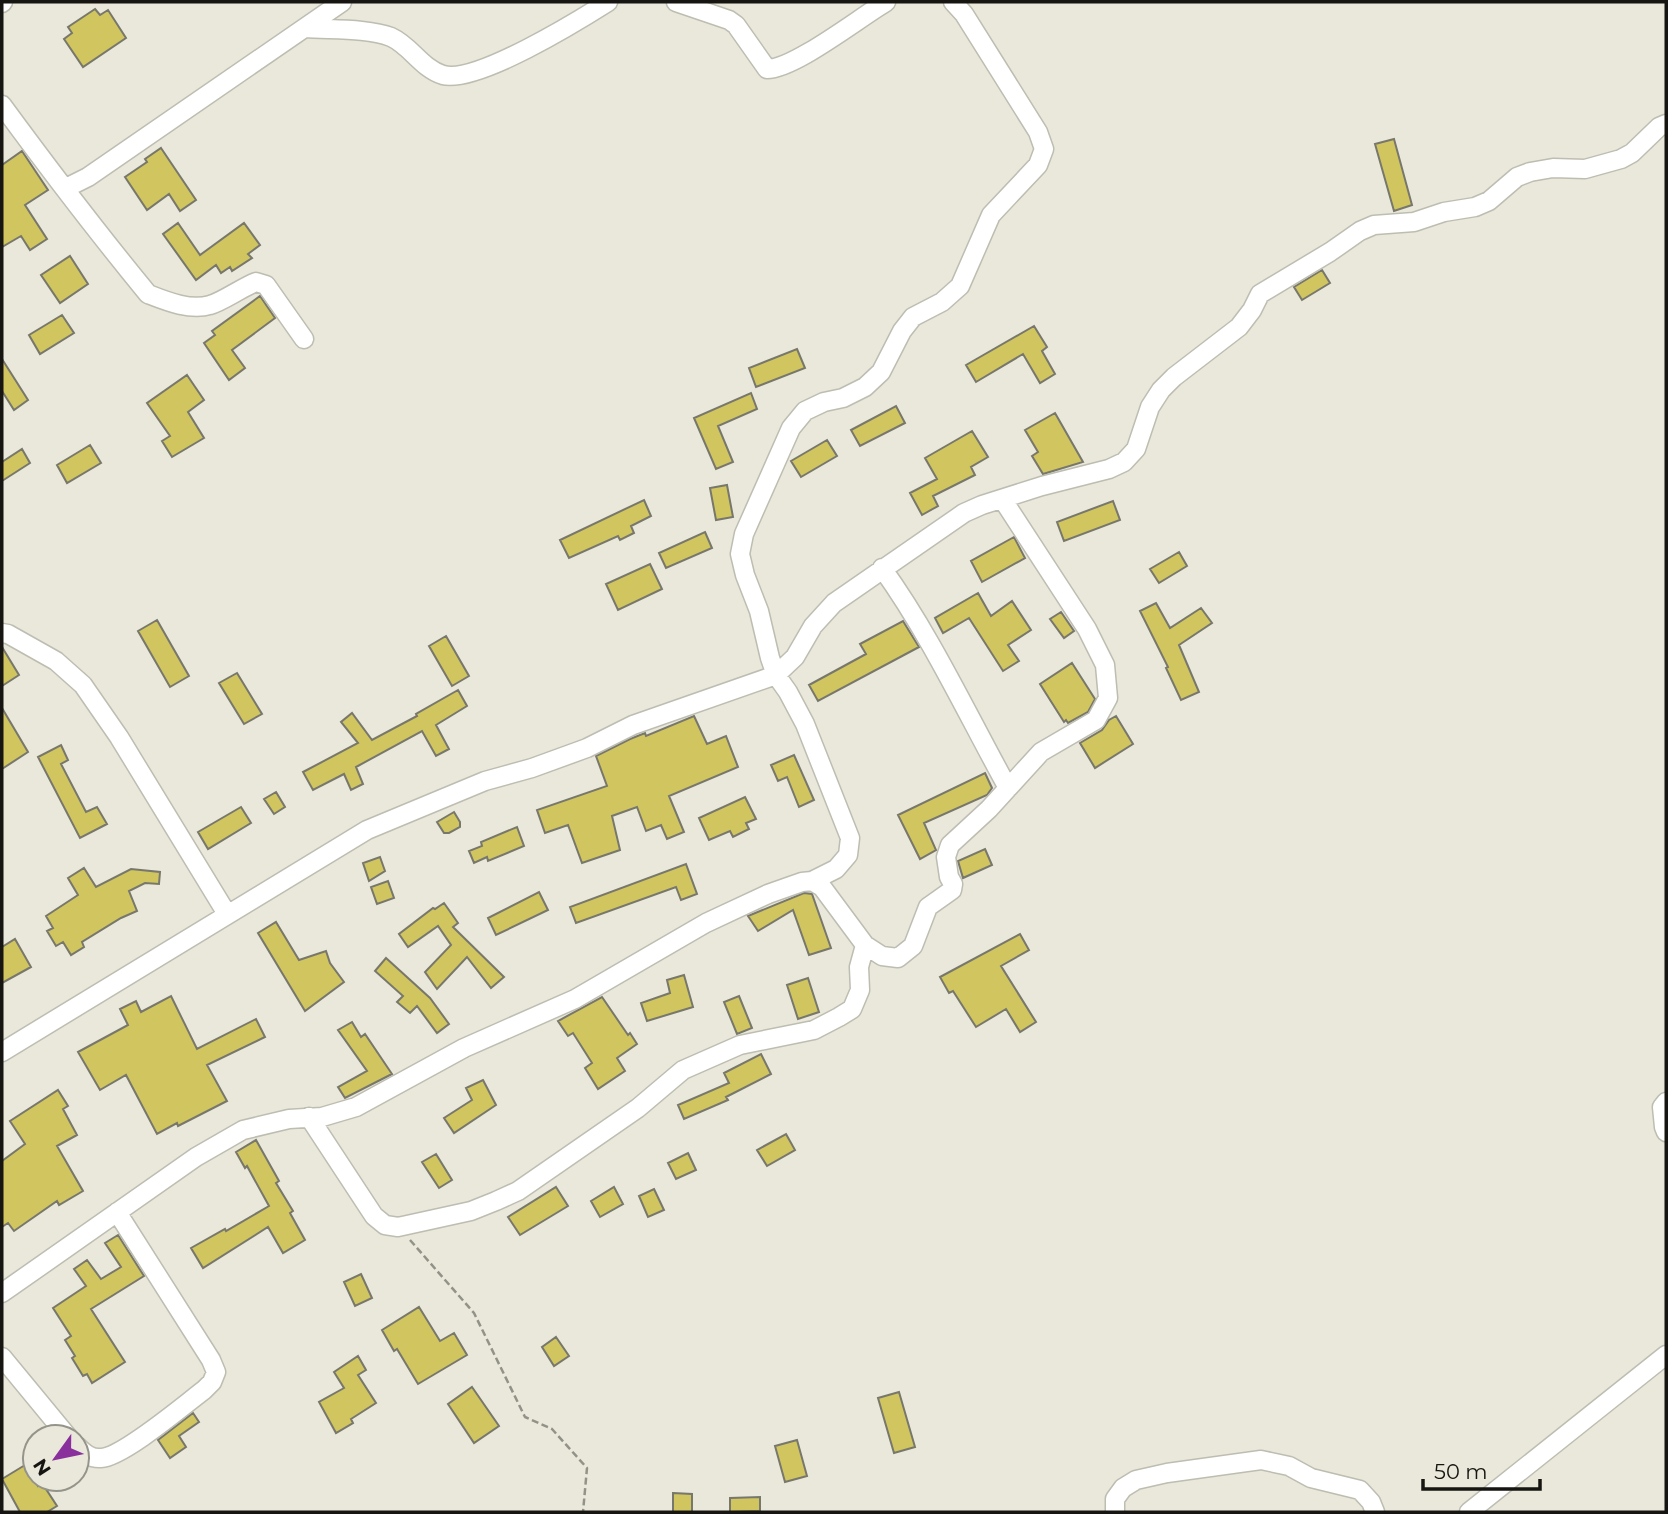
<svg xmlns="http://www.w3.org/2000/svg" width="1668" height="1514" font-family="Montserrat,sans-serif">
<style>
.building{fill:#d0c55f;stroke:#78776b;stroke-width:2}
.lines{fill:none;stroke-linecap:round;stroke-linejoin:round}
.minor-casing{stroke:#bebdb1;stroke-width:21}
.path{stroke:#939288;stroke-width:2.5;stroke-dasharray:7 3.5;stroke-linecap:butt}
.minor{stroke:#fff;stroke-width:18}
</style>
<rect width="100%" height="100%" fill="#e9e8db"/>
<path class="building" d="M95 9 100 15 108 10 126 38 83 67 64 39 72 33 68 27Z
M1394 139 1412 205 1394 211 1375 144Z
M161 148 196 200 180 211 169 194 147 210 125 177 147 162 145 159Z
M22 151 48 190 25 205 47 239 30 250 21 236 2 247V165Z
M178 223 200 255 244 223 260 245 248 254 252 258 232 271 230 267 221 273 216 265 196 280 163 234Z
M70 256 88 284 60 303 41 275Z
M1322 270 1330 283 1302 300 1294 287Z
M260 296 275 318 232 350 245 368 229 380 204 343 215 335 212 331Z
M62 315 74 333 40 354 29 335Z
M1034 326 1047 347 1042 351 1055 374 1040 383 1023 354 976 382 966 365Z
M797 349 805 368 756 387 749 368Z
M2 359 28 400 14 410 2 391Z
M187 375 204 400 188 412 204 438 172 457 162 441 170 436 147 403Z
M751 393 757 409 718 426 733 462 716 469 694 418Z
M896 406 905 423 860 446 851 430Z
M1055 413 1083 462 1043 474 1032 456 1038 452 1025 430Z
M972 431 988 457 971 467 975 475 933 496 938 506 922 515 910 493 937 479 925 458Z
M827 440 837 456 801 477 791 461Z
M90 445 101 463 67 483 57 465Z
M22 449 30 463 2 481V462Z
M727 485 733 517 716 520 710 488Z
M644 500 651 516 631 526 634 533 620 540 618 536 569 558 560 540Z
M1113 501 1120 520 1064 541 1057 522Z
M705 532 712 548 666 568 659 553Z
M1014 537 1025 558 982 582 971 561Z
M1179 552 1187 566 1159 583 1150 569Z
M650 564 662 589 618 610 606 584Z
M978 593 991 616 1012 601 1031 630 1008 645 1019 661 1003 671 969 618 943 633 935 618Z
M1156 603 1170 628 1201 608 1212 623 1179 645 1199 692 1181 700 1166 668 1168 667 1140 611Z
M1061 612 1074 631 1064 638 1050 619Z
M157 620 189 676 170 687 138 631Z
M903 621 919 647 818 701 809 685 866 654 860 644Z
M446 636 469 676 452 686 429 646Z
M2 647 19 675 2 686Z
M1072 663 1095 699 1088 712 1068 723 1066 720 1064 722 1040 684Z
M237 673 262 714 244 724 219 683Z
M458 690 467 706 436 725 449 749 436 756 422 731 356 767 363 784 351 790 344 774 313 790 303 772 358 743 341 722 352 713 372 740 417 716 416 714Z
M2 708 28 752 2 769Z
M694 716 707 744 726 736 738 767 669 796 684 832 667 839 661 825 646 831 637 807 612 816 620 850 582 863 568 825 545 833 537 810 607 786 596 756 630 739 645 733 646 736Z
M1116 716 1133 744 1095 768 1080 743 1102 730 1109 720Z
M61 745 68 760 61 764 86 812 97 807 107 824 80 838 38 757Z
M794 755 814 800 799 807 787 777 778 781 771 765Z
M985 773 992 788 987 795 924 823 936 850 920 859 898 815Z
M276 792 285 807 274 814 264 799Z
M745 797 756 819 746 823 749 829 733 837 730 831 709 840 699 818Z
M241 807 251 823 208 849 198 832Z
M454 812 460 822V827L449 833H444L437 822Z
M517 827 524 846 488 861 487 857 474 863 469 851 482 846 481 842Z
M985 849 992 865 963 878 958 861Z
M380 857 385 871 369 881 363 863Z
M686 864 697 894 681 900 676 887 576 923 570 907Z
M84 868 96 887 131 869 160 872 159 884 145 883 129 891 137 911 121 918 82 942 84 947 71 955 63 942 56 946 47 931 53 928 46 916 78 895 68 878Z
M388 881 394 898 377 904 371 887Z
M539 892 548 910 496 935 488 918Z
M804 893 812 894 831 948 809 955 793 910 758 931 748 916Z
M444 903 458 923 453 927 504 977 491 988 467 957 437 989 425 972 451 945 438 926 408 947 399 934 433 908 435 909Z
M276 922 299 960 326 951 330 963 344 982 305 1011 258 933Z
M1020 934 1029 950 1001 966 1036 1022 1020 1032 1006 1009 976 1027 953 991 949 993 940 977Z
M15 939 31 967 2 983V947Z
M386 958 430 998 449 1024 437 1033 417 1006 410 1013 397 1002 403 996 375 971Z
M684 975 693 1007 647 1021 641 1003 670 993 667 980Z
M808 978 819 1012 798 1019 787 985Z
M171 996 197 1049 256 1019 265 1037 207 1065 227 1101 178 1126 177 1123 157 1134 126 1075 100 1090 78 1052 128 1025 120 1009 136 1001 141 1012Z
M739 996 752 1028 737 1034 724 1002Z
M602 997 628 1035 630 1033 637 1044 617 1058 625 1071 598 1089 585 1068 592 1063 573 1033 568 1036 558 1021Z
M352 1022 361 1037 365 1034 392 1074 345 1098 338 1087 367 1071 338 1030Z
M761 1054 771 1074 726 1097 728 1100 684 1119 678 1105 729 1083 724 1073Z
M483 1080 496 1105 454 1133 444 1118 472 1100 466 1088Z
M58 1090 68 1106 63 1109 77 1135 57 1146 83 1191 59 1205 57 1201 14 1231 8 1223 2 1227V1161L25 1144 10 1121Z
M786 1134 795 1150 767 1166 757 1150Z
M256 1140 279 1181 276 1183 293 1211 290 1213 305 1240 283 1253 268 1227 203 1268 191 1248 225 1229 226 1231 269 1206 247 1166 245 1168 236 1152Z
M688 1153 696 1170 676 1179 668 1163Z
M436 1154 452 1180 439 1188 422 1162Z
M556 1187 568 1206 520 1235 508 1217Z
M614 1187 623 1204 600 1217 591 1201Z
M654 1189 664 1210 648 1217 639 1196Z
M118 1235 144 1276 91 1309 125 1362 92 1383 87 1374 83 1376 72 1358 75 1356 65 1340 71 1336 53 1308 86 1286 74 1269 87 1260 101 1279 121 1267 105 1243Z
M361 1274 372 1298 355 1306 344 1282Z
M419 1307 440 1341 454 1333 467 1355 418 1384 397 1349 394 1351 382 1330Z
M556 1337 569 1356 554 1366 542 1347Z
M358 1356 366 1370 358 1375 376 1403 351 1419 353 1423 336 1433 319 1402 344 1388 334 1372Z
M472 1387 499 1426 474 1443 448 1404Z
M899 1392 915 1447 894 1453 878 1398Z
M193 1413 199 1422 179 1436 186 1447 170 1458 158 1440Z
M797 1440 807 1476 785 1482 775 1446Z
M25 1465 38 1486 42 1483 57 1506 47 1512H20L2 1479Z
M673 1493 692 1494V1512H673Z
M760 1497V1511L730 1512V1498Z"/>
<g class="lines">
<g class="minor-casing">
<path id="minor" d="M676 2 729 20 736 25 767 69C794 69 859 18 886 2
M2 3 3 2
M305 28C330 30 368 28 391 37 411 46 421 68 443 75 476 84 578 21 608 2
M2 105C49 169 97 232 148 294 166 301 190 311 210 305 222 302 241 288 256 282L266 285 304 339
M66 188 88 177 342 2
M882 568C931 636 967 714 1008 788
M2 633 8 634 56 661 83 685 119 737 227 914
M812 881 822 887 865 945 882 956 898 958 913 946 928 907 952 890 953 884 949 877 946 857 950 845 989 809 1041 752 1096 720 1108 698 1105 665 1087 629 1003 500
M2 1052 367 830 485 781 532 768 587 748 633 725 776 675 795 657 813 626 834 603 964 513 982 505 1042 486 1109 469 1124 462 1136 449 1150 407 1161 390 1174 377 1239 327 1252 310 1260 294 1330 252 1360 231 1374 225 1414 222 1444 212 1475 207 1489 201 1517 177 1530 172 1553 168 1585 169 1621 159 1632 153 1659 127 1666 124
M1666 1102 1662 1107 1664 1127 1666 1132
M309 1117 374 1216 385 1225 398 1227 471 1211 496 1201 518 1191 638 1108 683 1070 740 1045 814 1030 839 1017 852 1009 860 990 859 967 865 945
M2 1293 196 1157 243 1130 289 1119 322 1117 356 1107 464 1048 575 999 706 923 768 894 802 882 812 881 836 869 848 855 850 838 805 724 788 692 776 675 770 658 759 611 745 575 740 554 744 534 791 428 805 411 824 402 843 398 865 387 881 372 902 331 913 317 942 302 960 286 991 215 1038 165 1044 149 1038 132 964 14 953 2
M2 1357 68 1437
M77 1446C84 1453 91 1459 101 1458 123 1457 184 1405 204 1390L212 1382 216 1372 211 1360 117 1212
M1115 1512V1499L1123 1488 1136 1480 1167 1473 1261 1460 1289 1466 1311 1478 1360 1490 1371 1502 1375 1512
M1469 1512 1666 1355"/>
</g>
<path class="path" d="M410 1240 474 1313 525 1417 552 1429 587 1468 583 1512"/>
<use href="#minor" class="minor"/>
</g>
<rect width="1668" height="1514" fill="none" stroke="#161511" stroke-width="7"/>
<g transform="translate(56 1458) rotate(237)"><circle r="33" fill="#e9e8db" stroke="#95948a" stroke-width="2"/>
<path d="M0-5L12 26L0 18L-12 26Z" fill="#8a309c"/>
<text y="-10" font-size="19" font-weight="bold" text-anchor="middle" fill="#161511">N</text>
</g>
<path d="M1423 1479v10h117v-10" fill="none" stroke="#161511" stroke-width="3.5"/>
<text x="1434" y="1479" font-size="21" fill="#161511" stroke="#e9e8db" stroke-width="5" paint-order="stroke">50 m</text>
</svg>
